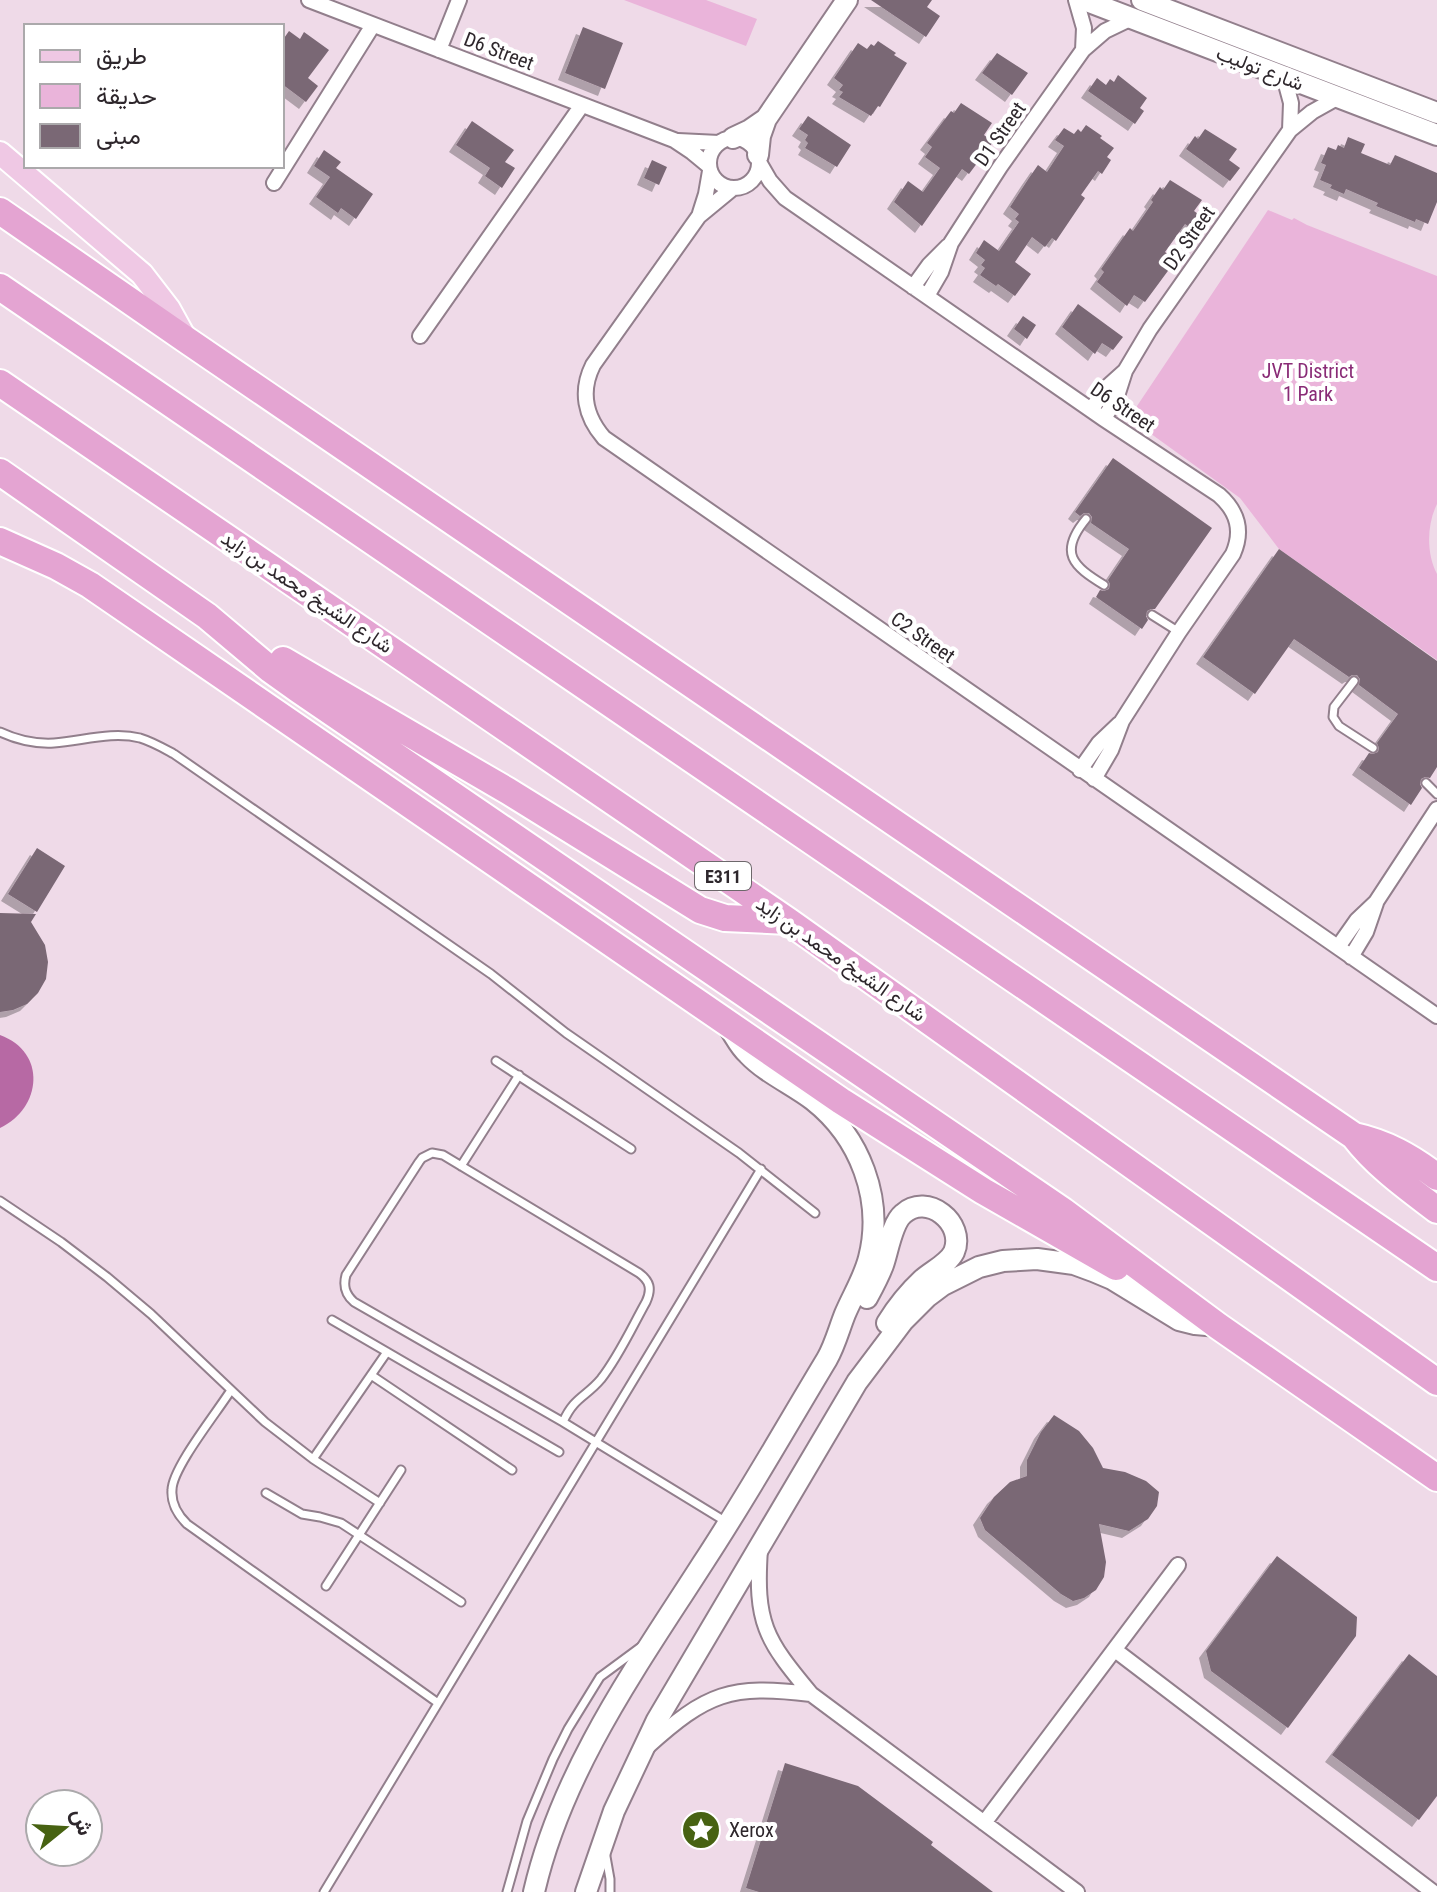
<svg xmlns="http://www.w3.org/2000/svg" width="1437" height="1892" font-family="'Roboto Condensed',Vazirmatn,sans-serif">
<style>
.green{fill:#eab4da}
.water{fill:#b769a4}
.building{fill:#7a6875;filter:url(#shadow)}
.lines{fill:none;stroke-linecap:round;stroke-linejoin:round}
.lane-casing{stroke:#927f8c;stroke-width:11}
.street-casing{stroke:#927f8c;stroke-width:18}
.secondary-casing{stroke:#927f8c;stroke-width:24}
.primary-casing{stroke:#fff;stroke-width:26}
.highway-casing{stroke:#fff;stroke-width:30}
.lane{stroke:#fff;stroke-width:7}
.street{stroke:#fff;stroke-width:14}
.secondary{stroke:#fff;stroke-width:20}
.primary{stroke:#efc8e4;stroke-width:22}
.highway{stroke:#e4a4d2;stroke-width:26}
.labels{text-anchor:middle;dominant-baseline:central;stroke-width:8;stroke-linejoin:round;paint-order:stroke}
.shield{fill:#fff;stroke:#6d686b;stroke-width:2}
.shield-label{font-size:18px;font-weight:bold;fill:#2e272c}
.street-label{font-size:20px;fill:#2e272c;stroke:#fff}
.park-label{font-size:20px;fill:#892b76;stroke:#fff}
.poi-label{font-size:20px;fill:#2e272c;stroke:#fff;text-anchor:start}
</style>
<defs>
<filter id="shadow"><feDropShadow dx="-7" dy="7" stdDeviation="0" flood-color="#0004"/></filter>
</defs>
<rect width="100%" height="100%" fill="#efdae8"/>
<path class="green" d="M624 0H706L757 19 746 46Z
M1268 210 1292 220 1294 218 1307 225 1437 276V504C1427 524 1426 553 1437 574V660L1279 549 1240 498 1129 418Z"/>
<path class="water" d="M0 1035C47 1052 42 1108 0 1128Z"/>
<path class="building" d="M871 0H932L927 7 940 16 926 37Z
M583 27 623 43 605 89 565 73Z
M289 31 300 39 304 32 329 50 308 78 318 86 306 102 282 84V41Z
M878 41 896 53 894 55 907 63 880 107 878 106 871 116 839 97 843 92 839 90 843 85 834 78 858 43 867 49 871 44 874 46Z
M997 53 1028 73 1012 95 982 73Z
M1118 75 1147 98 1140 108 1144 111 1135 124 1088 91 1097 78 1106 85 1110 79 1114 82Z
M961 103 992 123 984 135 993 142 969 174 962 169 922 226 894 202 908 181 923 192 940 168 925 157 932 147 927 143 951 111 954 113Z
M808 116 851 145 837 167 805 148 808 143 805 140 808 135 799 129Z
M472 121 514 150 505 162 515 168 502 188 485 176 490 168 456 145Z
M1086 125 1102 136 1100 138 1114 148 1107 157 1111 160 1102 174 1098 171 1081 195 1085 198 1056 241 1052 238 1045 247 1032 237 1015 262 1031 274 1015 296 998 284 996 286 980 275 985 268 981 265 985 260 976 253 984 240 999 251 1019 222 1015 219 1019 214 1010 207 1029 178 1038 165 1047 172 1064 146 1055 140 1064 128 1074 134 1078 129 1081 132Z
M1205 129 1237 149 1229 160 1240 168 1230 181 1186 149 1195 136 1198 139Z
M1348 137 1365 144 1361 153 1390 165 1395 155 1437 173V202L1428 224 1416 219 1415 222 1376 206 1378 203 1346 189 1344 194 1330 188 1332 185 1320 180 1326 165 1321 163 1328 147 1336 150 1338 145 1344 148Z
M324 150 341 162 336 168 373 194 356 219 341 208 338 213 316 197 330 177 314 166Z
M652 160 667 167 659 185 644 178Z
M1170 180 1202 200 1194 211 1205 219 1196 232 1185 224 1165 252 1176 260 1145 302 1134 295 1127 306 1097 282 1104 272 1101 269 1130 228 1133 231 1153 202 1151 200 1160 187 1163 190Z
M1078 304 1123 337 1113 350 1102 343 1095 354 1062 327Z
M1023 316 1036 325 1027 339 1014 329Z
M1113 458 1212 528 1155 609H1151L1147 611 1146 616 1148 620 1142 629 1096 597 1100 590 1104 591 1109 589 1110 584 1108 580 1129 549 1091 523 1092 517 1089 513H1084L1080 516 1075 512Z
M1279 549 1437 661V767L1430 778 1425 777 1421 779 1420 784 1422 788 1411 805 1359 768 1369 753 1373 754 1378 752 1379 748 1377 743 1398 714 1359 685 1360 679 1357 675H1352L1349 677 1294 639 1255 694 1203 657Z
M37 848 65 866 37 912 8 894Z
M0 913 36 914 31 922 45 945 48 962 46 979 38 993 27 1004 13 1010 0 1012Z
M1054 1415 1079 1431 1093 1448 1103 1468 1125 1472 1146 1481 1159 1492 1157 1506 1148 1519 1129 1531 1099 1524 1106 1562 1104 1577 1096 1590 1084 1598 1073 1601 1061 1594 985 1530 980 1518 994 1497 1010 1482 1027 1476V1460L1041 1432Z
M1277 1556 1357 1617 1356 1636 1288 1728 1211 1671 1206 1651Z
M1409 1654 1437 1676V1796L1419 1820 1332 1755Z
M785 1763 858 1786 933 1842 931 1845 993 1892H759L746 1888Z"/>
<g class="lines">
<g class="lane-casing">
<path id="lane" d="M1086 519C1058 553 1073 566 1104 585
M1152 615 1179 632
M1354 681 1334 707 1333 717 1339 726 1373 748
M0 732C17 740 36 744 54 743 82 741 112 731 140 738 153 742 163 748 174 754L491 974 566 1033 739 1153 815 1213
M1426 783 1437 794
M496 1061 631 1149
M432 1153 443 1155 639 1273C650 1281 652 1289 646 1302 632 1327 619 1356 601 1379 586 1397 574 1397 563 1422L354 1302C345 1294 343 1286 346 1275L419 1162 422 1158Z
M461 1166 519 1075
M0 1201 61 1242 107 1277 151 1314 265 1422 313 1459 380 1503
M332 1320 559 1452
M371 1375 512 1470
M231 1390C218 1411 172 1468 172 1490 171 1503 178 1515 187 1524L438 1703
M563 1422 728 1523
M313 1459 387 1352
M266 1493 302 1514 320 1517 341 1523 461 1602
M326 1586 401 1470
M605 1851 610 1879V1892
M324 1892 761 1169
M507 1892 527 1821 553 1759 568 1729 600 1677 642 1646"/>
</g>
<g class="street-casing">
<path id="street" d="M309 0 674 140 692 152 709 166
M1076 0 1084 28 1083 50
M439 50 459 0
M1284 77 1291 103 1290 130
M709 163a25 25 0 1 1 50 0a25 25 0 1 1-50 0Z
M678 141 719 143
M759 162 770 181 785 198 1104 419 1219 495C1238 512 1243 531 1233 554L1179 632 1122 721 1111 750 1094 779
M274 183 373 25
M733 188 699 216 593 365C580 391 585 416 604 438L1437 1016
M700 213 706 194 710 171
M913 287 929 265 948 246
M927 296 941 272 951 243 1000 167 1083 50 1105 31 1132 18
M420 336 582 105
M1091 410 1105 389 1125 371
M1104 419 1117 396 1125 371 1150 329 1290 130 1312 112 1337 98
M1080 770 1099 743 1119 724
M1338 947 1357 920 1376 902 1437 809
M1351 957 1366 932 1376 903
M760 1549C755 1623 765 1639 811 1694L1077 1892
M1115 1650 1433 1892
M647 1747C707 1693 730 1684 811 1694
M984 1823 1178 1565"/>
</g>
<g class="secondary-casing">
<path id="secondary" d="M1084 0 1437 135
M1142 0 1437 113
M733 138 750 130 766 119
M758 155 760 136 766 119 847 0
M867 1298C873 1287 879 1276 883 1265 888 1251 892 1223 903 1214 927 1192 966 1223 954 1252 948 1264 932 1271 922 1280 908 1293 897 1307 887 1323
M534 1892C562 1770 637 1666 703 1563 747 1496 786 1427 827 1359 835 1345 839 1329 845 1314 853 1295 864 1278 869 1258 884 1199 860 1137 813 1100 792 1084 766 1073 748 1054 740 1047 736 1038 730 1029
M586 1892 614 1811 657 1720 857 1382 903 1321 927 1297 943 1285 979 1267 1003 1261 1037 1259 1074 1264 1093 1271 1112 1279 1179 1320 1195 1324 1218 1326"/>
</g>
<g class="primary-casing">
<path id="primary" d="M0 153 142 274 169 309 185 338"/>
</g>
<g class="highway-casing">
<path id="highway" d="M0 211 185 339 1354 1136C1377 1166 1407 1187 1437 1210
M0 287 1437 1268
M0 383 788 921 1437 1382
M0 472 207 616 271 670 299 690 1063 1211 1218 1326 1437 1478
M0 541 56 566 90 585 841 1101 983 1191 1116 1267
M283 660 508 791 700 910 725 918 788 921
M1354 1136C1386 1143 1411 1157 1437 1177"/>
</g>
<use href="#lane" class="lane"/>
<use href="#street" class="street"/>
<use href="#secondary" class="secondary"/>
<use href="#primary" class="primary"/>
<use href="#highway" class="highway"/>
</g>
<defs>
<g id="sight-disc" transform="scale(2)"><circle r="9.5" fill="#476212" stroke="#fff"/><path d="M0-6L1.8-2.2L6-1.7L2.9 1.2L3.7 5.4L0 3.3L-3.7 5.4L-2.9 1.2L-6-1.7L-1.8-2.2Z" fill="#fff"/></g>
</defs>
<g fill-rule="evenodd">
<use href="#sight-disc" x="701" y="1830"/>
</g>
<g class="labels">
<rect class="shield" x="695" y="862" width="56" height="28" rx="6"/>
<g class="shield-label">
<text x="723" y="876">E311</text>
</g>
<g class="street-label">
<text transform="translate(499 51) rotate(21)">D6 Street</text>
<text transform="translate(1260 68) rotate(21)">شارع توليب</text>
<text transform="translate(1000 134) rotate(-55)">D1 Street</text>
<text transform="translate(1189 238) rotate(-55)">D2 Street</text>
<text transform="translate(1123 407) rotate(34)">D6 Street</text>
<text transform="translate(307 592) rotate(34)">شارع الشيخ محمد بن زايد</text>
<text transform="translate(923 637) rotate(35)">C2 Street</text>
<text transform="translate(841 959) rotate(35)">شارع الشيخ محمد بن زايد</text>
</g>
<g class="park-label">
<text x="1308" y="371">JVT District<tspan x="1308" dy="23">1 Park</tspan></text>
</g>
<g class="poi-label">
<text x="729" y="1830">Xerox</text>
</g>
</g>
<rect x="24" y="24" width="260" height="144" fill="#ffffff" stroke="#aba9ab" stroke-width="2"/>
<rect x="40" y="50" width="40" height="12" fill="#efc8e4" stroke="#aba9ab" stroke-width="2"/>
<text x="96" y="64" font-size="24" fill="#2e272c">طريق</text>
<rect x="40" y="84" width="40" height="24" fill="#eab4da" stroke="#aba9ab" stroke-width="2"/>
<text x="96" y="104" font-size="24" fill="#2e272c">حديقة</text>
<rect x="40" y="124" width="40" height="24" fill="#7a6875" stroke="#aba9ab" stroke-width="2"/>
<text x="96" y="144" font-size="24" fill="#2e272c">مبنى</text>
<g transform="translate(64 1828) rotate(72)"><circle r="38" fill="#ffffff" stroke="#aba9ab" stroke-width="2"/>
<path d="M0-6L14 30L0 20L-14 30Z" fill="#476212"/>
<text y="-12" font-size="22" font-weight="bold" text-anchor="middle" fill="#2e272c">ش</text>
</g>
</svg>
